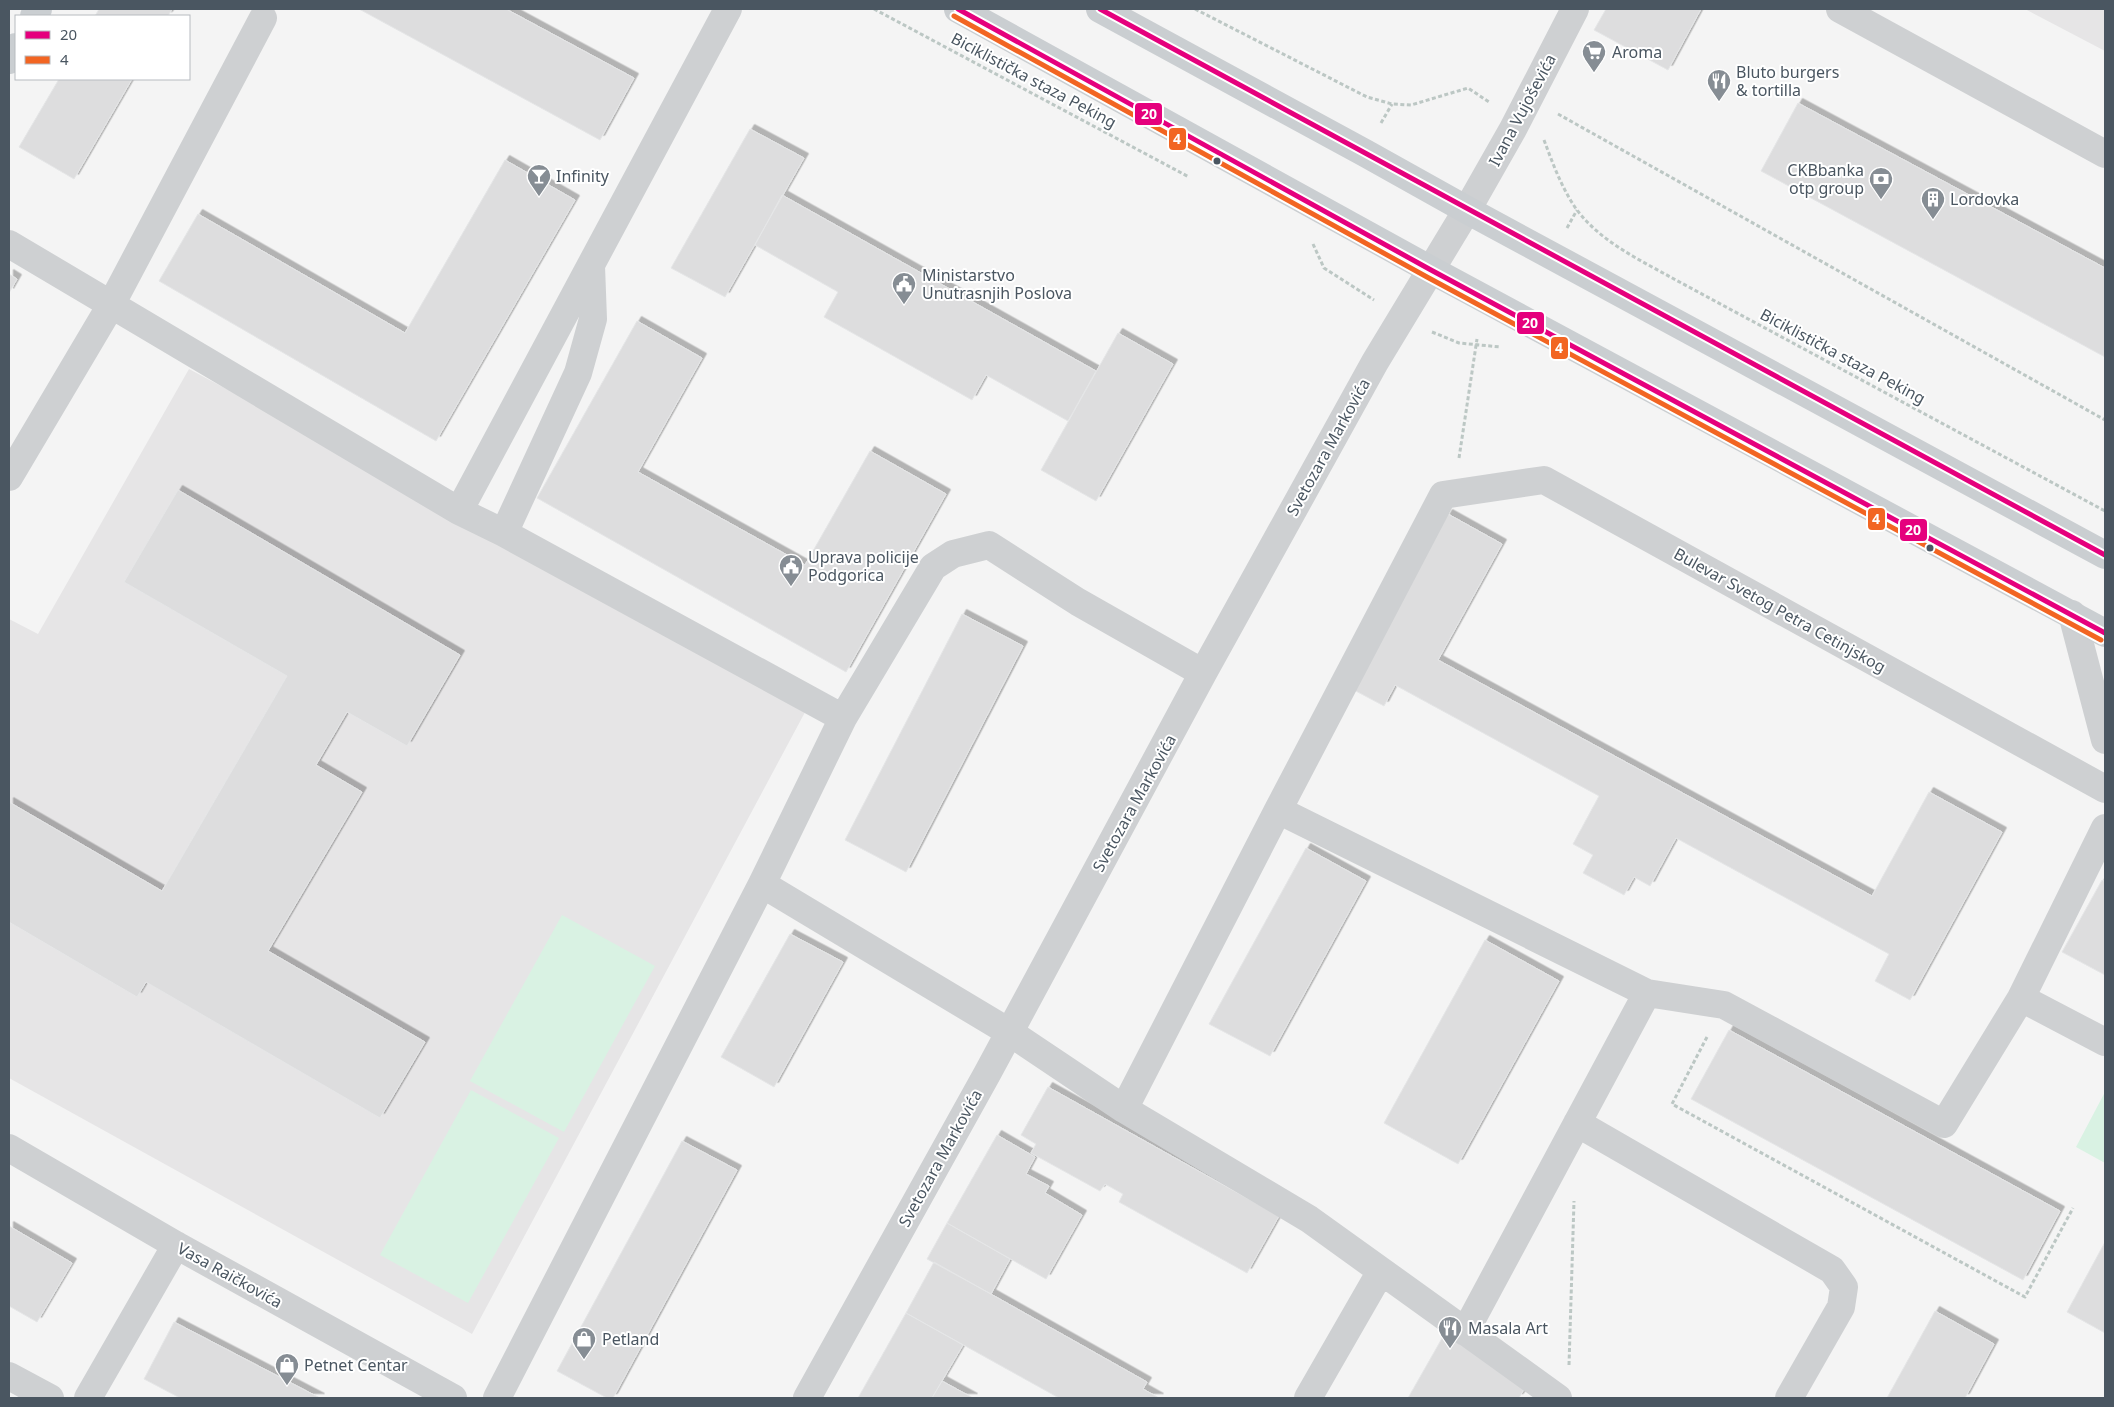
<svg xmlns="http://www.w3.org/2000/svg" width="2114" height="1407" font-family="'Noto Sans',sans-serif">
<style>
.education{fill:#e6e5e6}
.pitch{fill:#d9f2e3}
.building{fill:#ddddde;stroke:#e5e6e7;filter:url(#shadow)}
.lines{fill:none;stroke-linecap:round;stroke-linejoin:round}
.path{stroke:#bcc7c4;stroke-width:3;stroke-dasharray:4 2.5;stroke-linecap:butt}
.minor{stroke:#ced0d2;stroke-width:28}
.major{stroke:#caced1;stroke-width:28}
.bus-1-casing{stroke:#fff;stroke-width:9}
.bus-2-casing{stroke:#fff;stroke-width:9}
.bus-1{stroke:#e5007d;stroke-width:5}
.bus-2{stroke:#f26522;stroke-width:5}
.bus-dot{fill:#4a5661;stroke:#fff;stroke-width:2}
.labels{text-anchor:middle;dominant-baseline:central;stroke-width:4;stroke-linejoin:round;paint-order:stroke}
.poi-label{font-size:16px;fill:#4a5661;stroke:#fff;text-anchor:start}
.street-label{font-size:16px;fill:#4a5661;stroke:#fff}
.line-badge{stroke:#fff;stroke-width:2}
.badge-label{font-size:14px;text-anchor:middle;font-weight:bold;fill:#fff}
</style>
<defs>
<filter id="shadow"><feDropShadow dx="4.5" dy="-4.5" stdDeviation="0" flood-color="#0004"/></filter>
</defs>
<rect width="100%" height="100%" fill="#f4f4f4"/>
<path class="education" d="M2025 9H2105V51Z
M189 369 811 701 472 1334 9 1078V619L38 634Z"/>
<path class="pitch" d="M562 915 655 966 564 1132 470 1081Z
M471 1090 559 1138 468 1303 380 1255Z
M2105 1092V1163L2076 1147Z"/>
<path class="building" d="M99 9H172L168 16H95Z
M359 9H506L634 78 600 140Z
M1606 9H1701L1668 70 1594 30Z
M59 79H132L74 179 19 147Z
M1798 103 2105 268V357L1761 171Z
M750 129 804 158 725 297 671 268Z
M505 160 575 200 436 441 159 281 198 214 405 333Z
M782 195 1096 371 1068 421 986 375 972 400 824 317 838 292 755 245Z
M9 274 17 279 9 293Z
M637 321 702 358 638 472 805 565 870 451 946 494 846 672 537 498Z
M1118 333 1173 364 1096 501 1041 470Z
M178 490 460 655 407 746 347 712 316 765 362 792 268 951 425 1042 380 1118 146 982 137 997 9 922V802L162 891 287 676 124 582Z
M1448 514 1502 544 1438 660 1872 896 1929 792 2002 832 1910 1000 1875 981 1889 954 1676 838 1650 886 1634 877 1624 895 1583 873 1593 855 1573 844 1599 796 1395 685 1384 706 1352 689Z
M962 614 1023 646 906 872 845 840Z
M1306 848 1366 881 1270 1056 1209 1024Z
M2102 880 2105 882V975L2062 952Z
M790 934 843 962 774 1087 721 1057Z
M1485 940 1559 981 1458 1164 1384 1123Z
M1729 1030 2060 1211 2023 1280 1691 1099Z
M1048 1087 1279 1216 1247 1273 1119 1202 1123 1194 1105 1184 1100 1191 1031 1153 1036 1144 1021 1135Z
M997 1135 1035 1157 1026 1174 1049 1186 1045 1193 1082 1215 1046 1279 947 1223Z
M682 1141 737 1170 613 1398H607L557 1371Z
M947 1223 1010 1259 991 1294 927 1259Z
M9 1226 72 1263 37 1322 9 1306Z
M2105 1242V1333L2067 1312Z
M934 1262 1147 1382 1143 1389 1159 1398H1059L906 1313Z
M1935 1311 1994 1344 1965 1398H1887Z
M906 1313 963 1345 932 1398H858Z
M174 1322 320 1398H180L144 1379Z
M1445 1333 1529 1380 1519 1398H1408Z
M942 1381 973 1398H932Z"/>
<g class="lines">
<path class="path" d="M874 9 1189 177
M1195 9 1367 97 1392 104 1411 105 1468 88 1489 102
M1558 114 2105 420
M1381 123 1392 104
M1544 140C1553 164 1562 189 1577 210 1601 242 1640 260 1674 279L2105 511
M1567 228 1577 210
M1313 244 1324 268 1374 300
M1432 332 1459 343 1501 347
M1459 458 1477 339
M1707 1037 1672 1104 2025 1297 2073 1208
M1569 1365 1574 1201"/>
<path class="minor" d="M1840 9 2105 154
M9 244 459 511 504 533 843 718
M9 477 111 305 263 18
M459 511 728 9
M504 533 578 373 593 319 591 266
M2072 614 2105 740
M1278 810 1647 993 1724 1005 1944 1124 2021 998 2105 828
M762 884 1009 1032 1124 1109 1309 1219 1558 1398
M2021 998 2105 1042
M1124 1109 1278 810 1443 495 1544 480 2105 789
M1577 1123 1832 1270 1844 1287 1841 1307 1789 1398
M9 1148 176 1245 453 1398
M1465 1332 1647 993
M9 1376 50 1398
M88 1398 176 1245
M497 1398 762 884 843 718 933 567 953 554 989 545 1078 602 1203 673
M807 1398 987 1074 1203 673 1375 362 1467 210 1513 129 1575 9
M1308 1398 1381 1271"/>
<path class="major" d="M958 9 1431 270 2105 633
M1100 9 1365 153 1467 210 2105 555
M34 16 38 9
M9 60 16 47"/>
<g class="bus-1-casing">
<path id="bus-1" d="M958 9 1431 270 2105 633
M1100 9 2105 555"/>
</g>
<g class="bus-2-casing">
<path id="bus-2" d="M954 16 1427 277 2101 640"/>
</g>
<use href="#bus-1" class="bus-1"/>
<use href="#bus-2" class="bus-2"/>
</g>
<defs>
<g id="supermarket-pin" transform="scale(1.25)"><path d="M0 17L-7.5 6A9.5 9.5 0 1 1 7.5 6Z" fill="#868d94" stroke="#fff"/><path d="M-6-5.5h2.5l.6 2H6L4.5 2H-2.5L-4.4-4H-6ZM-1.5 3.2a1.3 1.3 0 1 0 .1 0ZM3 3.2a1.3 1.3 0 1 0 .1 0Z" fill="#fff"/></g>
<g id="restaurant-pin" transform="scale(1.25)"><path d="M0 17L-7.5 6A9.5 9.5 0 1 1 7.5 6Z" fill="#868d94" stroke="#fff"/><path d="M-5-6h1v4h1v-4h1v4h1v-4h1v5L-1.5 .5V6h-2V.5L-5-1ZM5-6V6H3V1.5H1.5Q1.5-4 5-6Z" fill="#fff"/></g>
<g id="bar-pin" transform="scale(1.25)"><path d="M0 17L-7.5 6A9.5 9.5 0 1 1 7.5 6Z" fill="#868d94" stroke="#fff"/><path d="M-6-5H6L.8 .8V4.5H3.5V6h-7V4.5H-.8V.8Z" fill="#fff"/></g>
<g id="bank-pin" transform="scale(1.25)"><path d="M0 17L-7.5 6A9.5 9.5 0 1 1 7.5 6Z" fill="#868d94" stroke="#fff"/><path d="M-6-4H6V4H-6ZM0-2.3a2.3 2.3 0 1 0 0 4.6a2.3 2.3 0 1 0 0-4.6Z" fill="#fff"/></g>
<g id="building-pin" transform="scale(1.25)"><path d="M0 17L-7.5 6A9.5 9.5 0 1 1 7.5 6Z" fill="#868d94" stroke="#fff"/><path d="M-4-6H4V6H1V3H-1V6H-4ZM-2.5-4.3h1.7v1.8h-1.7ZM.8-4.3h1.7v1.8H.8ZM-2.5-1h1.7V.8h-1.7ZM.8-1h1.7V.8H.8Z" fill="#fff"/></g>
<g id="civic-pin" transform="scale(1.25)"><path d="M0 17L-7.5 6A9.5 9.5 0 1 1 7.5 6Z" fill="#868d94" stroke="#fff"/><path d="M-.6-6.5H3V-4.5H.6V-3L4-1V1h2V6H-6V1h2V-1L-.6-3ZM-1.2 2.5V6h2.4V2.5Z" fill="#fff"/></g>
<g id="shop-pin" transform="scale(1.25)"><path d="M0 17L-7.5 6A9.5 9.5 0 1 1 7.5 6Z" fill="#868d94" stroke="#fff"/><path d="M-5-2.5h2.3a2.7 3.5 0 0 1 5.4 0H5L5.5 6h-11ZM-1.5-2.5h3a1.5 2.3 0 0 0-3 0Z" fill="#fff"/></g>
</defs>
<g fill-rule="evenodd">
<use href="#supermarket-pin" x="1594" y="52"/>
<use href="#restaurant-pin" x="1719" y="81"/>
<use href="#bar-pin" x="539" y="176"/>
<use href="#bank-pin" x="1881" y="179"/>
<use href="#building-pin" x="1933" y="199"/>
<use href="#civic-pin" x="904" y="284"/>
<use href="#civic-pin" x="791" y="566"/>
<use href="#restaurant-pin" x="1450" y="1328"/>
<use href="#shop-pin" x="584" y="1339"/>
<use href="#shop-pin" x="287" y="1365"/>
</g>
<g class="bus-dot">
<circle cx="1217" cy="161" r="4.5"/>
<circle cx="1930" cy="548" r="4.5"/>
</g>
<g class="labels">
<g class="poi-label">
<text x="1612" y="52">Aroma</text>
<text x="1736" y="72">Bluto burgers<tspan x="1736" dy="18">&amp; tortilla</tspan></text>
<text x="1864" y="170" text-anchor="end">CKBbanka<tspan x="1864" dy="18">otp group</tspan></text>
<text x="556" y="176">Infinity</text>
<text x="1950" y="199">Lordovka</text>
<text x="922" y="275">Ministarstvo<tspan x="922" dy="18">Unutrasnjih Poslova</tspan></text>
<text x="808" y="557">Uprava policije<tspan x="808" dy="18">Podgorica</tspan></text>
<text x="1468" y="1328">Masala Art</text>
<text x="602" y="1339">Petland</text>
<text x="304" y="1365">Petnet Centar</text>
</g>
<g class="street-label">
<text transform="translate(1034 80) rotate(28)">Biciklistička staza Peking</text>
<text transform="translate(1522 110) rotate(-62)">Ivana Vujoševića</text>
<text transform="translate(1843 356) rotate(28)">Biciklistička staza Peking</text>
<text transform="translate(1328 447) rotate(-61)">Svetozara Markovića</text>
<text transform="translate(1780 610) rotate(29)">Bulevar Svetog Petra Cetinjskog</text>
<text transform="translate(1134 803) rotate(-61)">Svetozara Markovića</text>
<text transform="translate(940 1158) rotate(-61)">Svetozara Markovića</text>
<text transform="translate(230 1275) rotate(29)">Vasa Raičkovića</text>
</g>
</g>
<g class="line-badge">
<rect x="1134" y="102" width="29" height="24" rx="5" fill="#e5007d"/>
<rect x="1168" y="127" width="19" height="24" rx="5" fill="#f26522"/>
<rect x="1516" y="311" width="29" height="24" rx="5" fill="#e5007d"/>
<rect x="1550" y="336" width="19" height="24" rx="5" fill="#f26522"/>
<rect x="1867" y="507" width="19" height="24" rx="5" fill="#f26522"/>
<rect x="1899" y="518" width="29" height="24" rx="5" fill="#e5007d"/>
</g>
<g class="badge-label">
<text x="1149" y="119">20</text>
<text x="1177" y="144">4</text>
<text x="1530" y="328">20</text>
<text x="1559" y="353">4</text>
<text x="1876" y="524">4</text>
<text x="1913" y="535">20</text>
</g>
<rect width="2114" height="1407" fill="none" stroke="#4a5661" stroke-width="20"/>
<rect x="15" y="15" width="175" height="65" fill="#ffffff" stroke="#b7bbc0"/>
<rect x="25" y="31" width="25" height="8" fill="#e5007d" stroke="#b7bbc0"/>
<text x="60" y="40" font-size="15" fill="#4a5661">20</text>
<rect x="25" y="56" width="25" height="8" fill="#f26522" stroke="#b7bbc0"/>
<text x="60" y="65" font-size="15" fill="#4a5661">4</text>
</svg>
